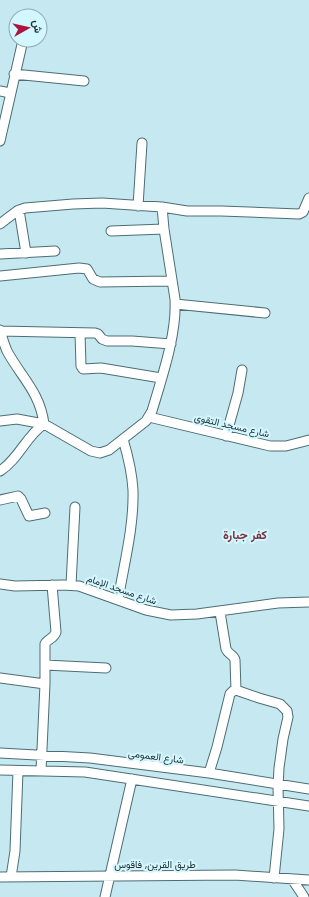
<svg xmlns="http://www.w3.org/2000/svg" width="309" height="897" font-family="'Open Sans',Vazirmatn,sans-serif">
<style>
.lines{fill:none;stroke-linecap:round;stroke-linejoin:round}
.minor-casing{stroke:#4c6d74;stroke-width:11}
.minor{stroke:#fff;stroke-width:9}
.labels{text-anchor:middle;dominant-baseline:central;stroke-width:4;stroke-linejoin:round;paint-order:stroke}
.street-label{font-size:10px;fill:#243235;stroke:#d3f7ff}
.quarter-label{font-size:12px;font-weight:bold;fill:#7b343d;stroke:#d3f7ff}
</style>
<rect width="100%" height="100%" fill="#c6e9f1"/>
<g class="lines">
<g class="minor-casing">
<path id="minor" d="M14 74 84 81
M0 91 10 93
M0 141 23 40
M138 206 142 143
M19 210 26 253
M0 224 17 211 25 208 73 204 102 203 162 207 187 211H221L299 214 303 212 309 198
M111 231 164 229
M0 254 55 251
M0 276 79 268 87 269 93 279 100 282 171 281
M175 304 265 313
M0 330C2 337 4 344 7 351 21 377 40 392 44 424
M0 331 95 333 98 334 102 339 107 341H132L171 344
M80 333 81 366 83 369 101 368 161 378
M149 417 270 446H286L309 440
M0 421 17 419 44 424 91 451 100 453 109 450 146 421 152 411C162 377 177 334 175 299L164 229 162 207
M226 436 238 393 242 370
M0 471C19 459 26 436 44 424
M0 500 18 496 21 499 29 516 45 513
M0 584 15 586 63 585 79 586 146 610 171 615 197 614 278 603 309 602
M71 585 75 507
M118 600C124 564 134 527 133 490 132 472 128 456 123 439
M220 612 226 649C228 654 234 655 235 660L236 690 259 698 280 704 287 711 288 717 283 739 279 768 278 787 279 829 274 878
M45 665 106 668
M0 678 45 684
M0 753 90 758 209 773 309 789
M0 770 85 772 309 806
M41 771 45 684V644C47 639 54 639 56 632L52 585
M209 773 217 747 230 694 233 691 236 690
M0 877 235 875 309 880
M11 877 15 851 18 771
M292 879 304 897
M105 897 132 779"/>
</g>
<use href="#minor" class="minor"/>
</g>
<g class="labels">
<g class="street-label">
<text transform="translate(232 425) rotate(13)">شارع مسجد التقوى</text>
<text transform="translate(122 589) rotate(19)">شارع مسجد الإمام</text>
<text transform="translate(156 756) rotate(7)">شارع العمومى</text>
<text x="155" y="864">طريق القرين, فاقوس</text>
</g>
<g class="quarter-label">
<text x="245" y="534">كفر جبارة</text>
</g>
</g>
<g transform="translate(28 28) rotate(82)"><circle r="19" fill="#d3f7ff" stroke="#8da8ae"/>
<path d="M0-3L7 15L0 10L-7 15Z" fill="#ac163e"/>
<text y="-6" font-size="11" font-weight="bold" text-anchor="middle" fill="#243235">ش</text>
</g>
</svg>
